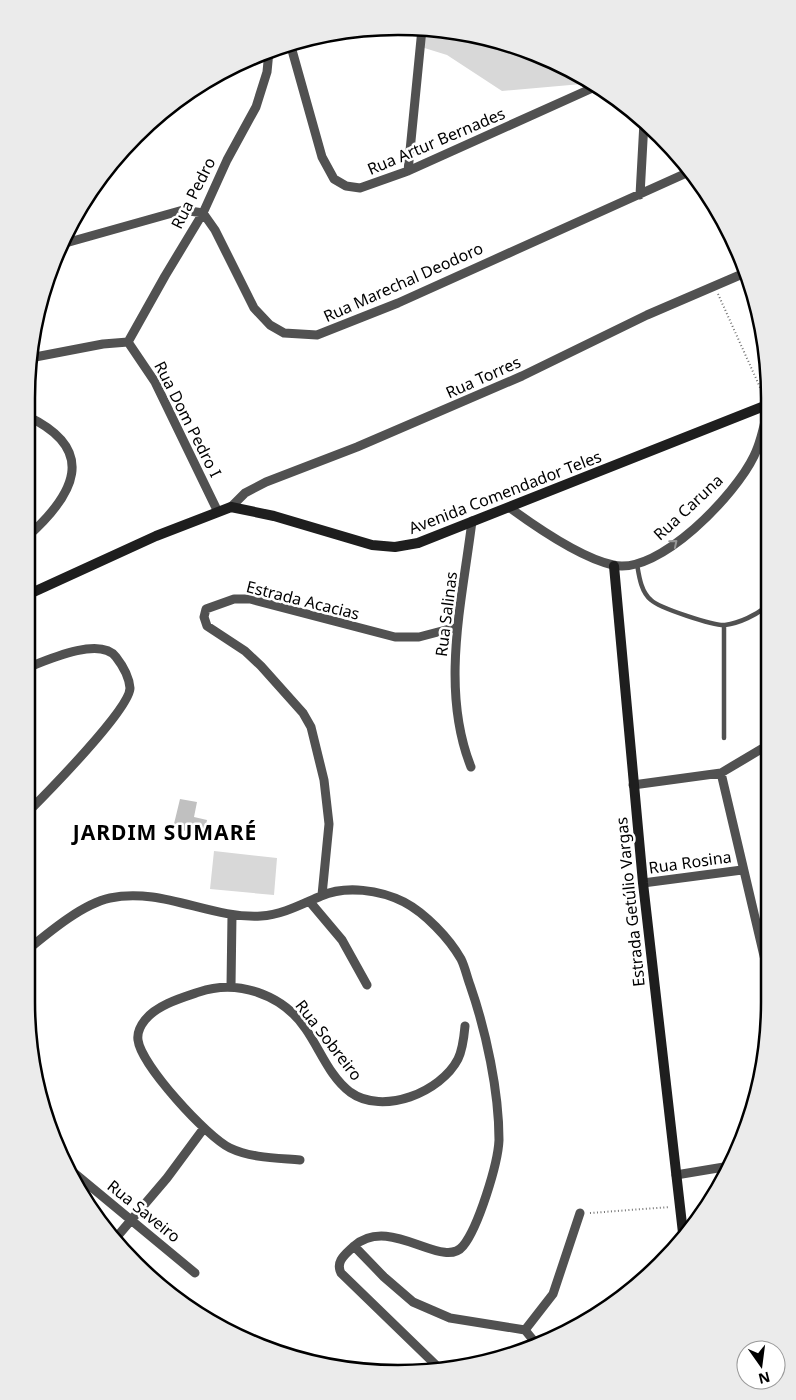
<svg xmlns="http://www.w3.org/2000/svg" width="796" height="1400" font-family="'Noto Sans',sans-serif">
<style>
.green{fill:#d8d8d8}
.building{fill:#c0c0c0}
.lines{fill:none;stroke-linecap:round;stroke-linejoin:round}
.path{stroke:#737373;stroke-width:2;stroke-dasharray:1 2.5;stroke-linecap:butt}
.lane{stroke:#515151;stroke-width:4.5}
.street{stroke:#515151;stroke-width:9}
.secondary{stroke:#1e1e1e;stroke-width:10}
.oneway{stroke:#979797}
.labels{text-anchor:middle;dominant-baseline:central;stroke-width:5;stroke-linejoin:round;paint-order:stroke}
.street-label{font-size:16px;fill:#000;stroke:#fff}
.district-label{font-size:21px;font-weight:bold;letter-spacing:1px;fill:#000;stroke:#fff}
.rim{fill:none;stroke:#000;stroke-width:2.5}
</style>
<rect width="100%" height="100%" fill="#fff"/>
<path class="green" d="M418 29H447L518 46 584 76 593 83 502 91 447 55 418 46Z
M214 851 277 858 274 895 210 889Z"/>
<path class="building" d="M180 799 197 802 194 817 207 820 204 835 173 828Z"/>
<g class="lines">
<path class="path" d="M718 294 763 394
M590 1213 670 1207"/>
<path class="lane" d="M637 564C639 576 641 592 651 600 659 608 714 626 725 625 740 623 756 615 767 606
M724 625V738"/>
<path class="street" d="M290 43 322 157 334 179 346 186 360 188 408 171 597 86
M408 171 422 29
M640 195 644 122
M62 244 183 210 203 213 215 230 254 308 270 325 284 333 317 335 398 303 691 171
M128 342 165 276 203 213 227 160 256 107 267 72 269 51
M128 342 155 382 217 510
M30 358 103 344 128 342
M231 507 245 493 266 482 357 447 522 376 647 315 747 272
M510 508C536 527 581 558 613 565 659 576 736 494 754 456 761 442 764 427 767 412
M27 537C74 495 99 450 27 416
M471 767C440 689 462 602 472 521
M721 773 769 977
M633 785 721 773 768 745
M26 814C45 795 130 709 130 688 129 676 123 666 116 657 100 636 47 660 27 668
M643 883 742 870
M322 895 329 824 324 780 311 727 303 713 261 666 245 651 207 626 204 617 206 609 234 599H250L395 637H419L457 627
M310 902 342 940 367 985
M26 951C48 933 82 904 110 898 162 887 210 919 261 916 282 915 302 904 321 896 346 885 380 890 404 902 425 913 449 938 461 959 465 967 467 977 470 985 486 1031 499 1091 499 1140 498 1164 478 1228 463 1246 443 1271 390 1214 354 1246L384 1277 413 1302 450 1318 525 1330 538 1346
M231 986 232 915
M300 1160C277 1158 251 1158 230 1148 207 1137 141 1065 138 1040 137 1033 141 1025 145 1020 157 1005 181 998 199 992 237 979 282 994 305 1028 320 1049 329 1076 350 1092 383 1116 441 1092 458 1059 463 1049 464 1037 465 1026
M73 1172 195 1273
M676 1175 730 1166
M115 1239 167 1178 204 1128
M354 1246C346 1254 335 1261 341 1273L440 1369
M525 1330 553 1294 580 1213"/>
<path class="secondary" d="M614 566 643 883 683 1233
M27 595 156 536 231 507 274 516 372 545 395 547 418 543 767 405"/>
</g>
<defs><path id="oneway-chevron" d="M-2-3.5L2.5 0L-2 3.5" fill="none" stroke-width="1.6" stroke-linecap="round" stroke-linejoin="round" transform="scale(1.25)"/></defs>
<use class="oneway" href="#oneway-chevron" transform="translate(674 543) rotate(-40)"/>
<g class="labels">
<g class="street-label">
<text transform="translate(436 141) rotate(-23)">Rua Artur Bernades</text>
<text transform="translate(193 193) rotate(-63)">Rua Pedro</text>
<text transform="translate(403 282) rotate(-24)">Rua Marechal Deodoro</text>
<text transform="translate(483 377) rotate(-24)">Rua Torres</text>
<text transform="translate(188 419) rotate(63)">Rua Dom Pedro I</text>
<text transform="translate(505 492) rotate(-21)">Avenida Comendador Teles</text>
<text transform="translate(688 507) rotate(-43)">Rua Caruna</text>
<text transform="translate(303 600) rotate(14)">Estrada Acacias</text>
<text transform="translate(446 614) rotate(-83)">Rua Salinas</text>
<text transform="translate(690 862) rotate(-8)">Rua Rosina</text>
<text transform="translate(630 902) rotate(-96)">Estrada Getúlio Vargas</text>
<text transform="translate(329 1040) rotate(52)">Rua Sobreiro</text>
<text transform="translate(144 1211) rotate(39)">Rua Saveiro</text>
</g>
<g class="district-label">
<text x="165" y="832">JARDIM SUMARÉ</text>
</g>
</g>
<path d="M0 0H796V1400H0ZM398 35H398A363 363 0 0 1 761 398V1002A363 363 0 0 1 398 1365H398A363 363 0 0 1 35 1002V398A363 363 0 0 1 398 35Z" fill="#ebebeb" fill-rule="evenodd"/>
<path class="rim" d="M398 35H398A363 363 0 0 1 761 398V1002A363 363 0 0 1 398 1365H398A363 363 0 0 1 35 1002V398A363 363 0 0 1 398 35Z"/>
<g transform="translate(761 1365) rotate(166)"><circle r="24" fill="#ffffff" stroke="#999999"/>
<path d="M0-4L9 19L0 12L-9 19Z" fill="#000000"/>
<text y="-8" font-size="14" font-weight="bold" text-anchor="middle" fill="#000000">N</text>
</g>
</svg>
